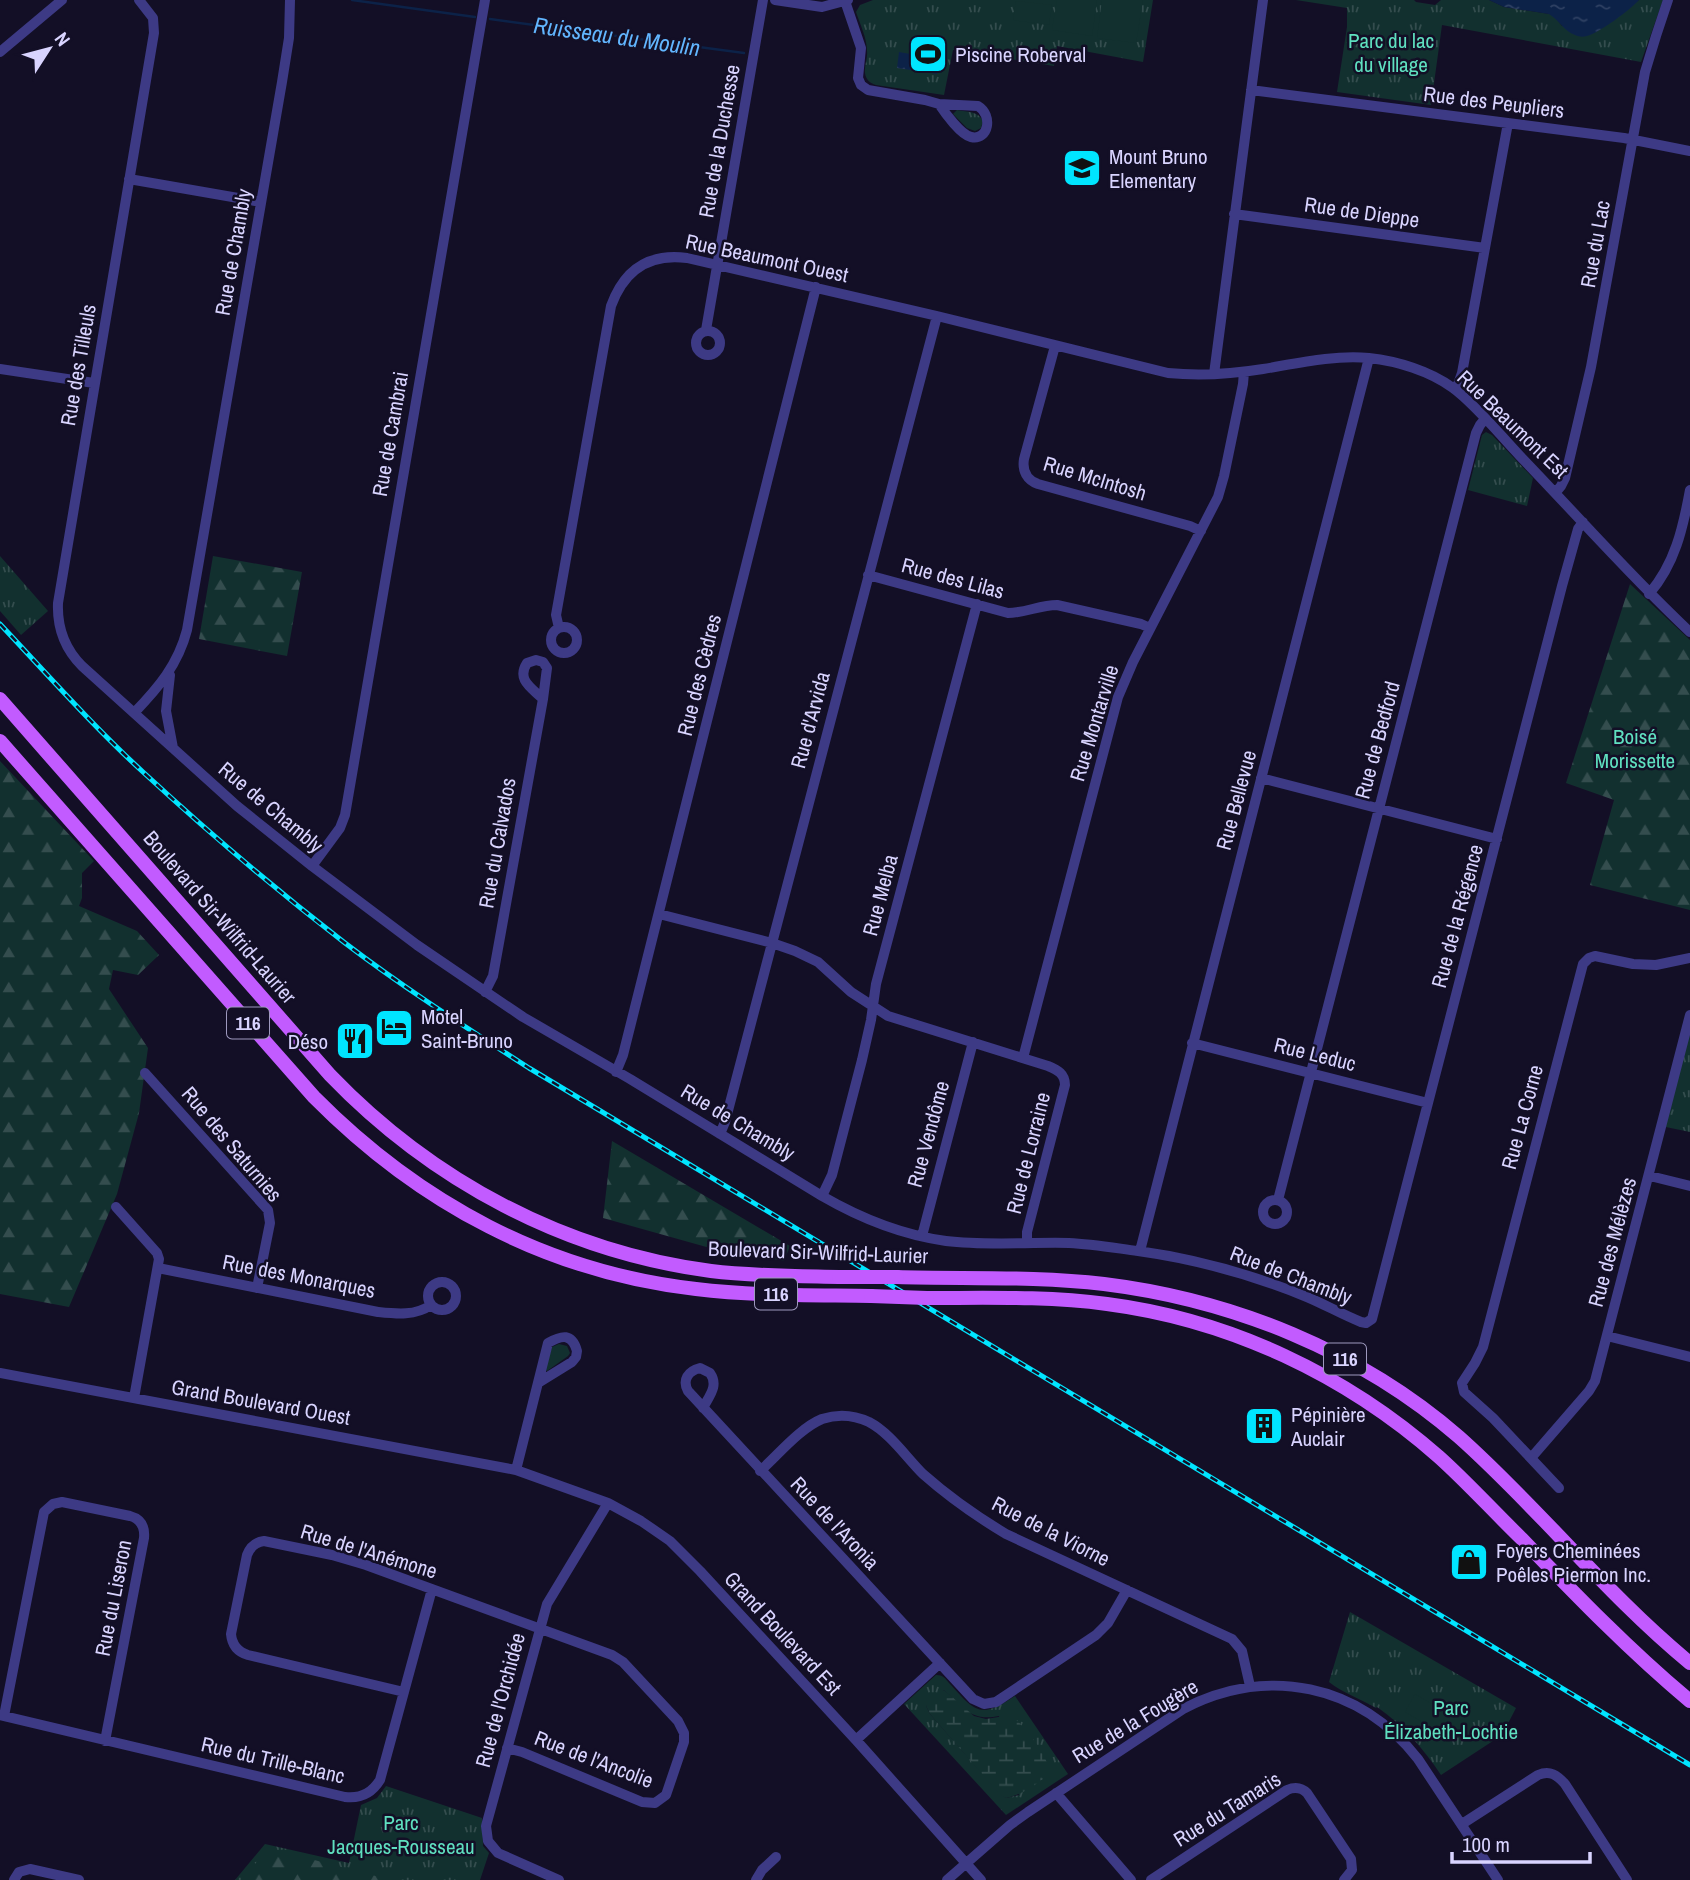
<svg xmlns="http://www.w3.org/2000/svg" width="1690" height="1880" font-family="'Archivo Narrow',sans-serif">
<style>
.grass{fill:url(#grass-tufts);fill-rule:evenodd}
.forest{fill:url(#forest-firs)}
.wetland{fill:url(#wetland-marsh)}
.pitch{fill:#12302f}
.water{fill:url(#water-ripples)}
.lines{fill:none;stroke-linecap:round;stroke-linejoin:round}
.stream{stroke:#0c2248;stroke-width:2.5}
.minor{stroke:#3d3a85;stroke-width:10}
.major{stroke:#c25bff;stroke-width:14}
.rail-casing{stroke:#00e5ff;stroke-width:5}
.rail{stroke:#130f26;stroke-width:2.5;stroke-dasharray:8;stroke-linecap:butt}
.major-bridge{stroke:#c25bff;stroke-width:14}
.labels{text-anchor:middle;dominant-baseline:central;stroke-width:5;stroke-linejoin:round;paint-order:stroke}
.shield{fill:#130f26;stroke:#9e99be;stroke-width:2}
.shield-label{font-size:19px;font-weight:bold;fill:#d9d4ff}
.park-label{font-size:21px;fill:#5fe0c0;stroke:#130f26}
.poi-label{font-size:21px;fill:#d9d4ff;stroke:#130f26;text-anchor:start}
.street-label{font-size:21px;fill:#d9d4ff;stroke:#130f26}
.water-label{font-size:23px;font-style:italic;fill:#62b6ff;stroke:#130f26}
</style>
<defs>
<pattern id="grass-tufts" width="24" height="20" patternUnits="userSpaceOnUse" patternTransform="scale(1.75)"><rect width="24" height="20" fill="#12302f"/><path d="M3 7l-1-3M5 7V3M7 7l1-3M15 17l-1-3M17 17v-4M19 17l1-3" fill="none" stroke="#344d4e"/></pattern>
<pattern id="forest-firs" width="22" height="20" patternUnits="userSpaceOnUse" patternTransform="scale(1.75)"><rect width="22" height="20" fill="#12302f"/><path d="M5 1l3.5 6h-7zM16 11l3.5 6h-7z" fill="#344d4e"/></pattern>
<pattern id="wetland-marsh" width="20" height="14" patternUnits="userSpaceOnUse" patternTransform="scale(1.75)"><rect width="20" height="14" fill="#12302f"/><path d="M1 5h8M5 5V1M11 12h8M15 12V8" fill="none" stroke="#344d4e"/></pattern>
<pattern id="water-ripples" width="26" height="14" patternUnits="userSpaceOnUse" patternTransform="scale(1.75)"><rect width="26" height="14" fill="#0c2248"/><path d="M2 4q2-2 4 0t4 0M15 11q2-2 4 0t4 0" fill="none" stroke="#2f4163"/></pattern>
</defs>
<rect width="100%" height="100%" fill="#130f26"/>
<path class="grass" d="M873 0H1153L1143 62 1057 46 1054 66 953 50 944 95 876 85C870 83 866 80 865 73 864 66 868 58 867 51 867 38 860 24 856 12L860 5Z
M1296 0H1414L1416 2 1435 5 1441 0H1489L1504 7 1549 14 1553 15 1562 26 1596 32 1639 0H1663L1641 62 1442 25 1431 105 1337 92 1347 27V8Z
M957 110C968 112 978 111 983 121L981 128 975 131 967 128 953 114Z
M1486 432 1492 435 1533 478 1527 506 1468 490 1482 435Z
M0 556 48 611 21 635 0 611Z
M1690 1015V1132L1661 1126Z
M559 1344 567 1346 570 1353 568 1356 547 1371 545 1370 552 1347Z
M1350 1612 1516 1708 1502 1735 1441 1775C1423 1748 1404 1726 1377 1707L1376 1708C1361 1699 1343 1693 1329 1682Z
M936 1675C943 1675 945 1678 949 1683 975 1711 979 1720 1015 1696L1068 1774 1006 1815 904 1704ZM944 1690C963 1707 971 1722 999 1716L1019 1795 1006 1798 1000 1794 930 1714 926 1706Z
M386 1786 482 1818 483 1846 489 1853 480 1880H235L265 1844 349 1863 361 1805 377 1798Z"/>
<path class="forest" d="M213 556 302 572 287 656 199 639Z
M1630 584 1690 640V910L1590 885 1614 800 1566 783Z
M0 761 94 861 82 873V898L79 906 137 931 159 955 138 975 113 970 109 989 148 1048 139 1113 117 1194 69 1307 0 1294Z
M612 1141 790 1246 784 1261 710 1248 603 1218Z
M272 1849 391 1880H242L264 1853Z"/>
<path class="wetland" d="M944 1690 974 1716 986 1719 1011 1715C1024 1726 1047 1754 1049 1770 1040 1785 1022 1794 1006 1798L1000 1795 930 1714 926 1706 929 1699Z"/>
<path class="pitch" d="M1057 0H1097L1092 36 1052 30Z
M1102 0H1143L1136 43 1097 38Z
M1016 1 1052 5 1049 25 1013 20Z
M1415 1694 1451 1715 1441 1733 1405 1712Z"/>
<path class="water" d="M1489 0H1639C1630 10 1599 33 1587 36 1583 37 1579 37 1575 35 1564 31 1559 20 1549 14L1504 7Z
M919 35 943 39 937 74 897 68 899 52 916 55Z"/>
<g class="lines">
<path class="stream" d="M352 0 475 17
M490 19 744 53"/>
<path class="minor" d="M139 0 153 18 154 33 58 603C57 627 65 649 82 666L237 806 312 866 417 945 523 1017 630 1079 822 1196C860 1218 903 1235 946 1241 987 1246 1028 1242 1069 1243 1092 1244 1115 1248 1138 1251 1196 1259 1253 1275 1307 1297 1326 1305 1343 1315 1361 1322L1366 1323 1372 1319 1562 586 1578 529 1583 522
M775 0 822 7 848 0
M845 1 861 48 858 78 861 85 868 90 925 100 939 104
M0 52 62 0
M1251 90 1624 138 1690 151
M939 104 978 106C993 115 989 141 971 137 961 135 945 113 939 104Z
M129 179 261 202
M1234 214 1485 248
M706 330 763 0
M696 343a12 12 0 1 1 24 0a12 12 0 1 1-24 0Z
M1055 346 1024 459C1022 471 1027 480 1038 484L1190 526 1201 531
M0 369 94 383
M1214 374 1263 0
M1456 390 1462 373 1508 123
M1556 492 1561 486 1565 478 1591 367 1645 72 1656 36 1668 0
M868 575 1008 613C1025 613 1040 605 1057 605L1141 624 1150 628
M1649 594C1675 564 1683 528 1690 490
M551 640a13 13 0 1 1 26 0a13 13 0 1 1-26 0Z
M559 628 556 615 611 306C624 270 649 253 687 258L937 316 1168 373C1200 376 1232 374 1263 369 1299 363 1333 355 1369 358 1397 361 1430 371 1453 388 1476 405 1500 435 1520 456 1577 515 1630 576 1690 632
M536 660 543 662 547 668 543 699C532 688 516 680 527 663Z
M170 675 166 711 173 748
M134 713C158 688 178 665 187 630L282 82 289 38 290 0
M1261 778 1497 839
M312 866 340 828 345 815 485 0
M659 914 772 943 795 951 818 962 851 992 888 1016 1048 1066C1058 1070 1065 1074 1065 1085L1027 1232V1243
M485 992 493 976 543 699
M1192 1043 1428 1103
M1023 1058 1118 697 1133 662 1218 497 1224 476 1243 384 1244 372
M616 1072 623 1055 816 287
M145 1073 268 1210 270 1223 257 1288
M720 1134 725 1122 937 316
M1650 1176 1690 1186
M822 1196 832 1175 862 1060 871 1020 876 984 977 604
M1263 1212a12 12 0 1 1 24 0a12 12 0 1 1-24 0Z
M1278 1200 1476 433 1480 425 1485 419
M116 1207 157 1253 159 1259 134 1398
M922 1236 973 1042
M1140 1251 1369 358
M158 1268 378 1312C397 1314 415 1316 431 1305
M428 1296a14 14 0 1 1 28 0a14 14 0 1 1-28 0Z
M1607 1336 1690 1357
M0 1373 516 1470 608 1503 641 1521 670 1541 700 1571 856 1740 981 1880
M703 1408C709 1396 719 1386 710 1373L700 1368C688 1371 682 1380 688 1391L973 1699 984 1704 996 1702 1096 1635 1108 1623 1127 1590
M1531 1458 1589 1391 1595 1381 1690 1015
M516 1470 548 1343C562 1335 572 1333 577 1351L576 1357 572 1362 538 1383
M760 1471C778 1455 800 1428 822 1419 837 1414 854 1415 869 1422 890 1433 906 1457 923 1474 949 1497 976 1516 1006 1534L1232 1639 1242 1651 1250 1686
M1559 1488 1493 1418 1464 1392 1462 1383 1475 1363 1483 1347 1583 964 1589 958 1595 956 1633 964 1656 965 1690 958
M404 1692 248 1655C238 1652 232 1645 231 1634L247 1555C250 1547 256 1542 264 1541L332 1555 366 1565 612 1655 623 1662 678 1721 684 1733V1742L666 1795 655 1803 642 1802 522 1752 507 1748
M0 1715 345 1797C361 1799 372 1793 380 1780L432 1589
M4 1716 44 1512 53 1504 62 1502 130 1516C141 1519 145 1527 144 1538L105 1741
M856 1740 940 1663
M1056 1793 1131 1880
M1462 1824 1538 1775C1550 1770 1557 1775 1565 1784L1627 1880
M14 1880 19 1872 30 1869 79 1880
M559 1880 498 1853 488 1841 486 1826 547 1604 608 1503
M756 1880 762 1870 776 1857
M947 1880 1010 1825 1028 1812 1183 1709C1267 1665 1360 1684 1418 1759L1498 1880
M1151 1880 1287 1790C1294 1787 1301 1787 1307 1793L1351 1859 1352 1870 1344 1880"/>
<path class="major" d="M0 699 330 1075C432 1181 565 1252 711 1271 753 1276 796 1276 839 1277
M0 741 314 1097C419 1203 547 1272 696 1289 753 1296 812 1295 871 1296
M897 1277C966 1279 1036 1276 1104 1284 1233 1300 1360 1351 1459 1437 1540 1509 1606 1594 1690 1663
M927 1298C987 1298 1047 1296 1107 1304 1230 1320 1346 1375 1439 1457 1468 1483 1494 1512 1522 1539 1576 1595 1630 1651 1690 1701"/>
<g class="rail-casing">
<path id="rail" d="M0 624C47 674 93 726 143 772 208 832 275 889 345 943 404 988 467 1028 529 1068L1690 1765"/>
</g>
<use href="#rail" class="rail"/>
<path class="major-bridge" d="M839 1277H897
M871 1296 927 1298"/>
</g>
<defs>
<g id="stadium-square" transform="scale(2.0125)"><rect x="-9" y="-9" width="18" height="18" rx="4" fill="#00e5ff" stroke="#130f26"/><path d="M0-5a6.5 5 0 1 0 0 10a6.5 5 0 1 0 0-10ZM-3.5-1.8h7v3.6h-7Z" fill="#111"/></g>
<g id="school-square" transform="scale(2.0125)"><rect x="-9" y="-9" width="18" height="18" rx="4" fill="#00e5ff" stroke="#130f26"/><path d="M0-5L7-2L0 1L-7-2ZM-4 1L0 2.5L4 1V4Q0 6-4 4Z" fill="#111"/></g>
<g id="hotel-square" transform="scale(2.0125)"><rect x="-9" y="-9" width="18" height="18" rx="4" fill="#00e5ff" stroke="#130f26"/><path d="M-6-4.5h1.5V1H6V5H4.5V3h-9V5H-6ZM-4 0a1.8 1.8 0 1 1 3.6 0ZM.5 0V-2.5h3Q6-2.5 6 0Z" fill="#111"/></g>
<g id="restaurant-square" transform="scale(2.0125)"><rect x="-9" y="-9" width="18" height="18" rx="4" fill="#00e5ff" stroke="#130f26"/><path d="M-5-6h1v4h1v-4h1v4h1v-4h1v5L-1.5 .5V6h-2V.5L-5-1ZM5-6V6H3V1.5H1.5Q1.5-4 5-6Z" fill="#111"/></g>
<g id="building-square" transform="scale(2.0125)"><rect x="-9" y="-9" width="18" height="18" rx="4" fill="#00e5ff" stroke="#130f26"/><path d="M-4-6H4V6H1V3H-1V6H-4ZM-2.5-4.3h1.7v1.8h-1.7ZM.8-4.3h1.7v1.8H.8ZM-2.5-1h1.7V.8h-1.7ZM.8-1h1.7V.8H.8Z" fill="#111"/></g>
<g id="shop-square" transform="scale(2.0125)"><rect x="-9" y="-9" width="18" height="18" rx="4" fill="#00e5ff" stroke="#130f26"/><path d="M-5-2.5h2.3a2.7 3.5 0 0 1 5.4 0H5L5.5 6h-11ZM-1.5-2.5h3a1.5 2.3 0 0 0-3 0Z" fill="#111"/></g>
</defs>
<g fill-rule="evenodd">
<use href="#stadium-square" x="928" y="54"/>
<use href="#school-square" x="1082" y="168"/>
<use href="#hotel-square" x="394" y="1028"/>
<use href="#restaurant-square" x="355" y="1041"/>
<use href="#building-square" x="1264" y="1426"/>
<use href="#shop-square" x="1469" y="1562"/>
</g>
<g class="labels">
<g class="shield">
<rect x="227" y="1007.5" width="42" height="31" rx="5"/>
<rect x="755" y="1278.5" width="42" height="31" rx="5"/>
<rect x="1324" y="1343.5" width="42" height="31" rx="5"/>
</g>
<g class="shield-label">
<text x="248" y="1023">116</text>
<text x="776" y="1294">116</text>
<text x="1345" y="1359">116</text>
</g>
<g class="park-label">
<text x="1391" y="40">Parc du lac<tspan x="1391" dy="24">du village</tspan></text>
<text x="1635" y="736">Boisé<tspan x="1635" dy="24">Morissette</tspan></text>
<text x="1451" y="1707">Parc<tspan x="1451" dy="24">Élizabeth-Lochtie</tspan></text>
<text x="401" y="1822">Parc<tspan x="401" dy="24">Jacques-Rousseau</tspan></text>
</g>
<g class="poi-label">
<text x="955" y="54">Piscine Roberval</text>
<text x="1109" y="156">Mount Bruno<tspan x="1109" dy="24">Elementary</tspan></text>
<text x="421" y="1016">Motel<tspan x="421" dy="24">Saint-Bruno</tspan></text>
<text x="328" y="1041" text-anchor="end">Déso</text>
<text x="1291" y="1414">Pépinière<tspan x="1291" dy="24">Auclair</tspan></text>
<text x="1496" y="1550">Foyers Cheminées<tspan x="1496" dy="24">Poêles Piermon Inc.</tspan></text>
</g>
<g class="street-label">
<text transform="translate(1494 102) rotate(7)">Rue des Peupliers</text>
<text transform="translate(719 141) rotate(-80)">Rue de la Duchesse</text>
<text transform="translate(1362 212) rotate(8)">Rue de Dieppe</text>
<text transform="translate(1595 244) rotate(-80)">Rue du Lac</text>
<text transform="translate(233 252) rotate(-80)">Rue de Chambly</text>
<text transform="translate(767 258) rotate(12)">Rue Beaumont Ouest</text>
<text transform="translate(78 365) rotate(-80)">Rue des Tilleuls</text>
<text transform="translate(1513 424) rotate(44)">Rue Beaumont Est</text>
<text transform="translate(390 434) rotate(-80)">Rue de Cambrai</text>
<text transform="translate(1095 478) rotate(17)">Rue McIntosh</text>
<text transform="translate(953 578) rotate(15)">Rue des Lilas</text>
<text transform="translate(699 675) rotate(-76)">Rue des Cèdres</text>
<text transform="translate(810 720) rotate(-75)">Rue d'Arvida</text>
<text transform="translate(1094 723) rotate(-73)">Rue Montarville</text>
<text transform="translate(1377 740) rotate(-75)">Rue de Bedford</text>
<text transform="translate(1236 800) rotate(-75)">Rue Bellevue</text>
<text transform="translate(271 807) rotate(40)">Rue de Chambly</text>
<text transform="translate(497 843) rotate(-80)">Rue du Calvados</text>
<text transform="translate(880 895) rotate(-75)">Rue Melba</text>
<text transform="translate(1457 916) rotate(-75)">Rue de la Régence</text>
<text transform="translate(220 917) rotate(49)">Boulevard Sir-Wilfrid-Laurier</text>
<text transform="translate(1315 1054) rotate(14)">Rue Leduc</text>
<text transform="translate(1522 1117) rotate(-75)">Rue La Corne</text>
<text transform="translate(738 1122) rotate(31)">Rue de Chambly</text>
<text transform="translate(928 1134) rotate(-75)">Rue Vendôme</text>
<text transform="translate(232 1144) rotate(50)">Rue des Saturnies</text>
<text transform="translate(1028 1153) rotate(-76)">Rue de Lorraine</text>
<text transform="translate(1612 1242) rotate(-75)">Rue des Mélèzes</text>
<text transform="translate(818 1252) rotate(2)">Boulevard Sir-Wilfrid-Laurier</text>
<text transform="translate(1291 1275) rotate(21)">Rue de Chambly</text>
<text transform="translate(299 1276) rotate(11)">Rue des Monarques</text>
<text transform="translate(261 1402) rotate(10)">Grand Boulevard Ouest</text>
<text transform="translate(835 1523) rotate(47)">Rue de l'Aronia</text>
<text transform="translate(1051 1531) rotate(27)">Rue de la Viorne</text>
<text transform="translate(369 1551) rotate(17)">Rue de l'Anémone</text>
<text transform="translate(113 1598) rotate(-79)">Rue du Liseron</text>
<text transform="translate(783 1633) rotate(47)">Grand Boulevard Est</text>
<text transform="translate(500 1700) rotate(-75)">Rue de l'Orchidée</text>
<text transform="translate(1135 1721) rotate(-31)">Rue de la Fougère</text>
<text transform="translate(594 1759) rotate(21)">Rue de l'Ancolie</text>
<text transform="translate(273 1760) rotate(13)">Rue du Trille-Blanc</text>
<text transform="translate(1227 1809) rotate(-32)">Rue du Tamaris</text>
</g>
<g class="water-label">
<text transform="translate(617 36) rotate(8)">Ruisseau du Moulin</text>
</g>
</g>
<g transform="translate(49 49) rotate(54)" stroke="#130f26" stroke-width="5" paint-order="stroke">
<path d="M0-5L12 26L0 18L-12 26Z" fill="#d9d4ff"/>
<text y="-10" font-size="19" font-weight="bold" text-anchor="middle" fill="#d9d4ff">N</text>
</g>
<path d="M1452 1852v10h138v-10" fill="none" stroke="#d9d4ff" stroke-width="3.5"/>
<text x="1462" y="1852" font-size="21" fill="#d9d4ff" stroke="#130f26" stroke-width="5" paint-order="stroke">100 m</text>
</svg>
